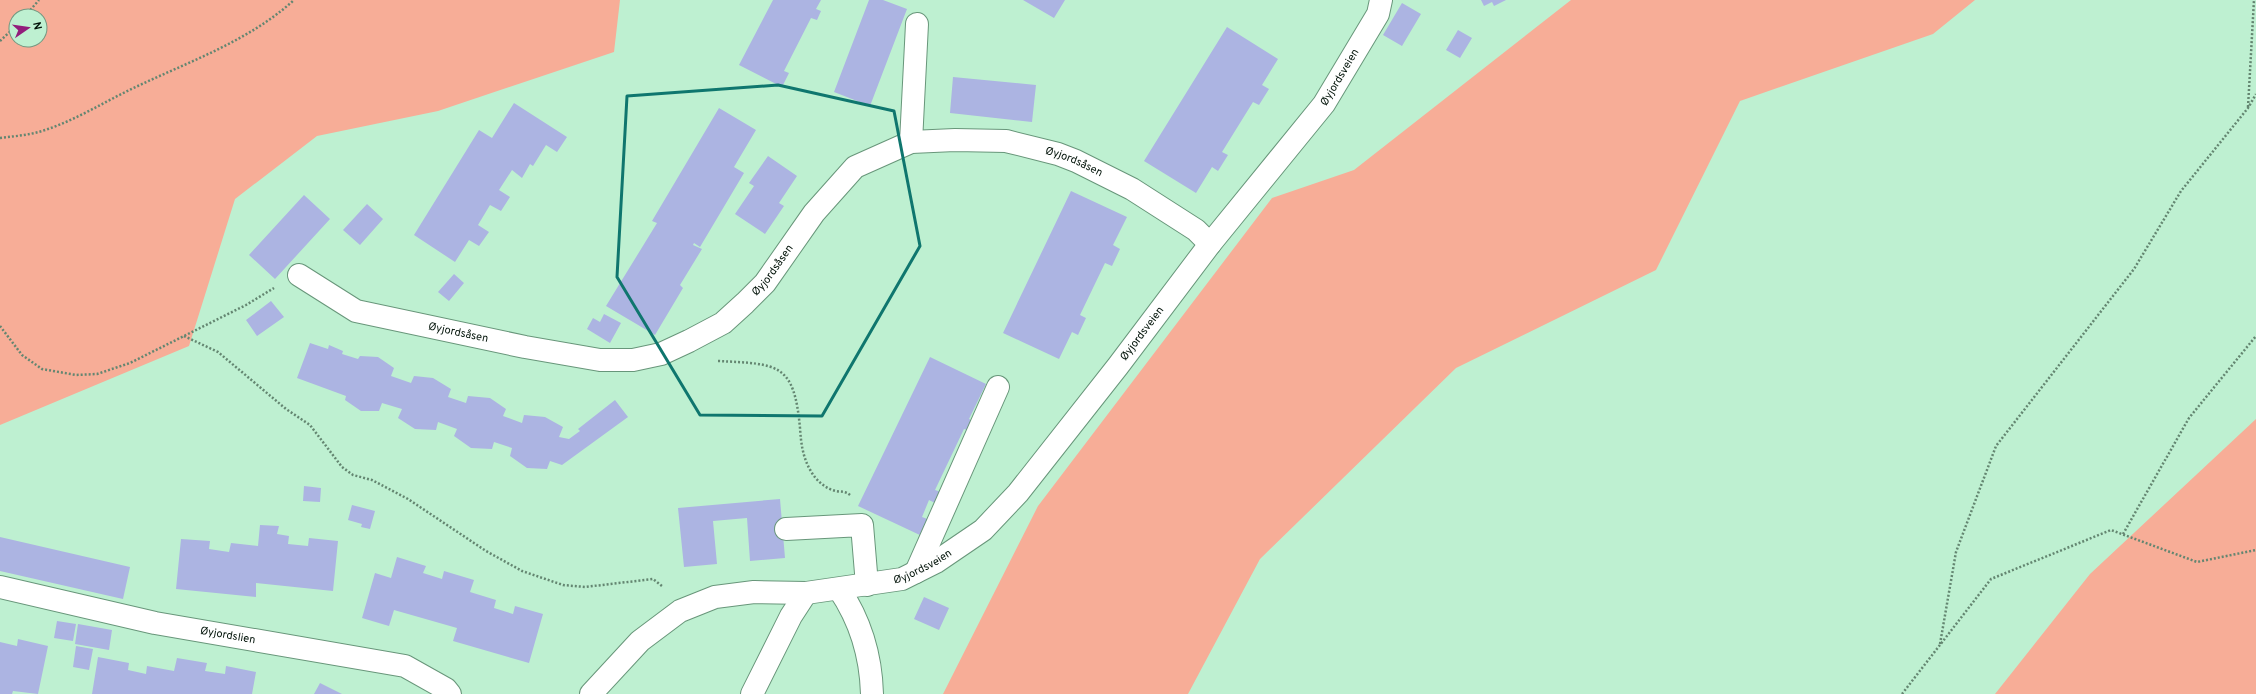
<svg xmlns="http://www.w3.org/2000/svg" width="2256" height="694" font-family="Overpass,sans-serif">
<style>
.green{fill:#f7ad97;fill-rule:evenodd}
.building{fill:#acb4e2}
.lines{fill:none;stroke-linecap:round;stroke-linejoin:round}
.minor-casing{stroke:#68967a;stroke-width:24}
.path{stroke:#648671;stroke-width:2.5;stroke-dasharray:2 2;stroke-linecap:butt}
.minor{stroke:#fff;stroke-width:22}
.marked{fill:none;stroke:#0f766e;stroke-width:3;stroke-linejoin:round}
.labels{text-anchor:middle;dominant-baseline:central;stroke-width:4;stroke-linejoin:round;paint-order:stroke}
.street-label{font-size:11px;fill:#03140a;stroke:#bef0d1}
</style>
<rect width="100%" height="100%" fill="#bef0d1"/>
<path class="green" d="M0 0H620L614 52 438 111 317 136 235 199 189 346 0 425ZM16 16H40V40H16Z
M1571 0H1975L1933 34 1740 101 1656 270 1456 368 1260 559 1188 694H943L1038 506 1272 198 1354 170Z
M2256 419V694H1995L2090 574Z"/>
<path class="building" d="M773 0H821L816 9 821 11 817 20 811 18 784 71 789 73 782 87 739 65Z
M869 0H883L907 9 870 106 834 92Z
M1023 0H1065L1054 18Z
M1481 0H1506L1494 6 1492 2 1484 6Z
M1402 3 1421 14 1402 46 1383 35Z
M1227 27 1278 59 1262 85 1269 89 1259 105 1253 102 1222 152 1228 155 1218 171 1212 167 1196 193 1144 161Z
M1458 30 1472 38 1460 58 1446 50Z
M953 77 1036 85 1032 122 950 113Z
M514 103 567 137 557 152 546 145 533 166 530 164 522 178 512 170 499 190 510 197 501 211 490 205 478 225 489 232 479 246 469 240 455 262 414 235 479 130 492 138Z
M719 108 756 130 734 167 744 173 700 247 694 243 693 245 702 249 680 285 683 288 655 335 606 306 657 223 652 221Z
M768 156 797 176 779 203 784 206 765 234 735 214 754 186 749 183Z
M1071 191 1127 217 1113 245 1120 249 1112 266 1105 263 1080 315 1086 318 1078 335 1072 332 1059 359 1003 333Z
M304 195 330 219 275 279 249 255Z
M367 204 383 219 360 245 343 230Z
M454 274 464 283 449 301 438 292Z
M271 301 284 317 257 336 246 320Z
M604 314 621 323 610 343 587 329 593 318 600 322Z
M310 343 328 349 329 345 343 351 342 354 358 359 360 356 378 357 394 368 391 376 411 383 414 376 433 378 451 389 448 397 466 403 468 396 490 398 506 409 503 416 522 423 524 415 545 417 563 427 559 437 569 439 580 431 578 429 615 400 628 417 562 465 550 461 547 469 527 468 510 456 512 448 494 442 492 449 471 448 454 436 457 429 438 422 436 430 415 429 398 418 402 409 382 403 379 411H361L345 400 346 396 297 378Z
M930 357 986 384 969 419 975 422 970 431 964 429 935 490 941 492 935 503 929 500 922 517 930 520 922 536 858 506Z
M304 486 321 488 320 502 303 501Z
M780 499 785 558 750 561 747 518 713 521 717 564 684 567 678 508Z
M352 505 375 511 370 529 361 527 362 524 348 520Z
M260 525 279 526 277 534 289 536 288 544 308 546 309 538 338 541 333 591 256 583V597L176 589 181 539 210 541 209 549 229 552 231 543 258 546Z
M0 537 130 567 123 599 0 571Z
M397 557 426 566 423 573 442 579 444 571 474 580 470 592 496 600 494 608 513 614 515 606 543 614 529 663 453 641 457 628 394 610 389 626 362 618 375 573 391 578Z
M924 597 949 608 939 630 914 619Z
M57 621 76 624 73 641 54 638Z
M78 624 112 630 109 650 75 644Z
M18 639 48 646 38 694 13 691 12 694H0V642L17 646Z
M76 646 93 649 89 670 73 667Z
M98 657 129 663 128 670 146 674 147 666 174 671 177 658 207 663 205 671 225 674 226 666 256 672 252 694H92Z
M320 683 342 694H314Z"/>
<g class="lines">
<g class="minor-casing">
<g id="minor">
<path d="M911 142 917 24"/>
<path id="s1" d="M299 275 356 311 525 347 600 360H633L661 354 689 341 723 323 745 303 765 283 814 213 855 167 911 142 955 140 1006 141 1058 154 1076 161 1132 189 1196 230 1210 244"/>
<path d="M786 529 862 525 867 585"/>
<path d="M916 572 998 387"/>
<path id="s2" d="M0 587 155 623 405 666 446 689 450 694"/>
<path d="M839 589C860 620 871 656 872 694"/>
<path id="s3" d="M591 694 640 641 680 611 715 597 754 592 806 593 902 579 936 562 983 530 1018 493 1118 366 1210 244 1324 104 1378 14 1381 0"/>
<path d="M752 694 791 616 806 593"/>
</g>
</g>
<path class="path" d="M25 16 39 0
M0 41 16 26
M2248 107 2254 0
M0 138C16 136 32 135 48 129 80 118 109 99 140 85 193 60 250 40 294 0
M0 326 22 355 42 369 76 375 97 374 130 363 246 305 274 288
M184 336 218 352 286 409 310 425 342 467 353 475 372 480 408 499 486 551 522 571 563 585 585 587 653 579 662 586
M718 361C779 364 794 363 800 428 801 444 803 459 812 473 817 481 826 489 836 491 841 492 846 491 850 495
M2123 534 2189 418 2256 336
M1940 644 1956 552 1996 446 2134 269 2181 191 2248 108 2256 94
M1902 694 1991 579 2111 530 2197 562 2256 550"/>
<use href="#minor" class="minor"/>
</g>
<path class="marked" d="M778 85 894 111 920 246 822 416 700 415 617 277 627 96Z"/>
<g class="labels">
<g class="street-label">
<text stroke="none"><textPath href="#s3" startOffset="1020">Øyjordsveien</textPath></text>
<text stroke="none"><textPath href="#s1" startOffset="880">Øyjordsåsen</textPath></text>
<text stroke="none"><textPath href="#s1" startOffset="520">Øyjordsåsen</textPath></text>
<text stroke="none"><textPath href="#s1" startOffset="172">Øyjordsåsen</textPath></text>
<text stroke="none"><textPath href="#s3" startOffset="696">Øyjordsveien</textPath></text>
<text stroke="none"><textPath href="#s3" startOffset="372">Øyjordsveien</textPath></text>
<text stroke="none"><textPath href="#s2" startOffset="233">Øyjordslien</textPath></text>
</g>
</g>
<g transform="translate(28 28) rotate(77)"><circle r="19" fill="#bef0d1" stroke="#739881"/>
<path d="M0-3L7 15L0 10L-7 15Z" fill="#921c7b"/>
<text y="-6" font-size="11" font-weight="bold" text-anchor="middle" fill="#03140a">N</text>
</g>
</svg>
